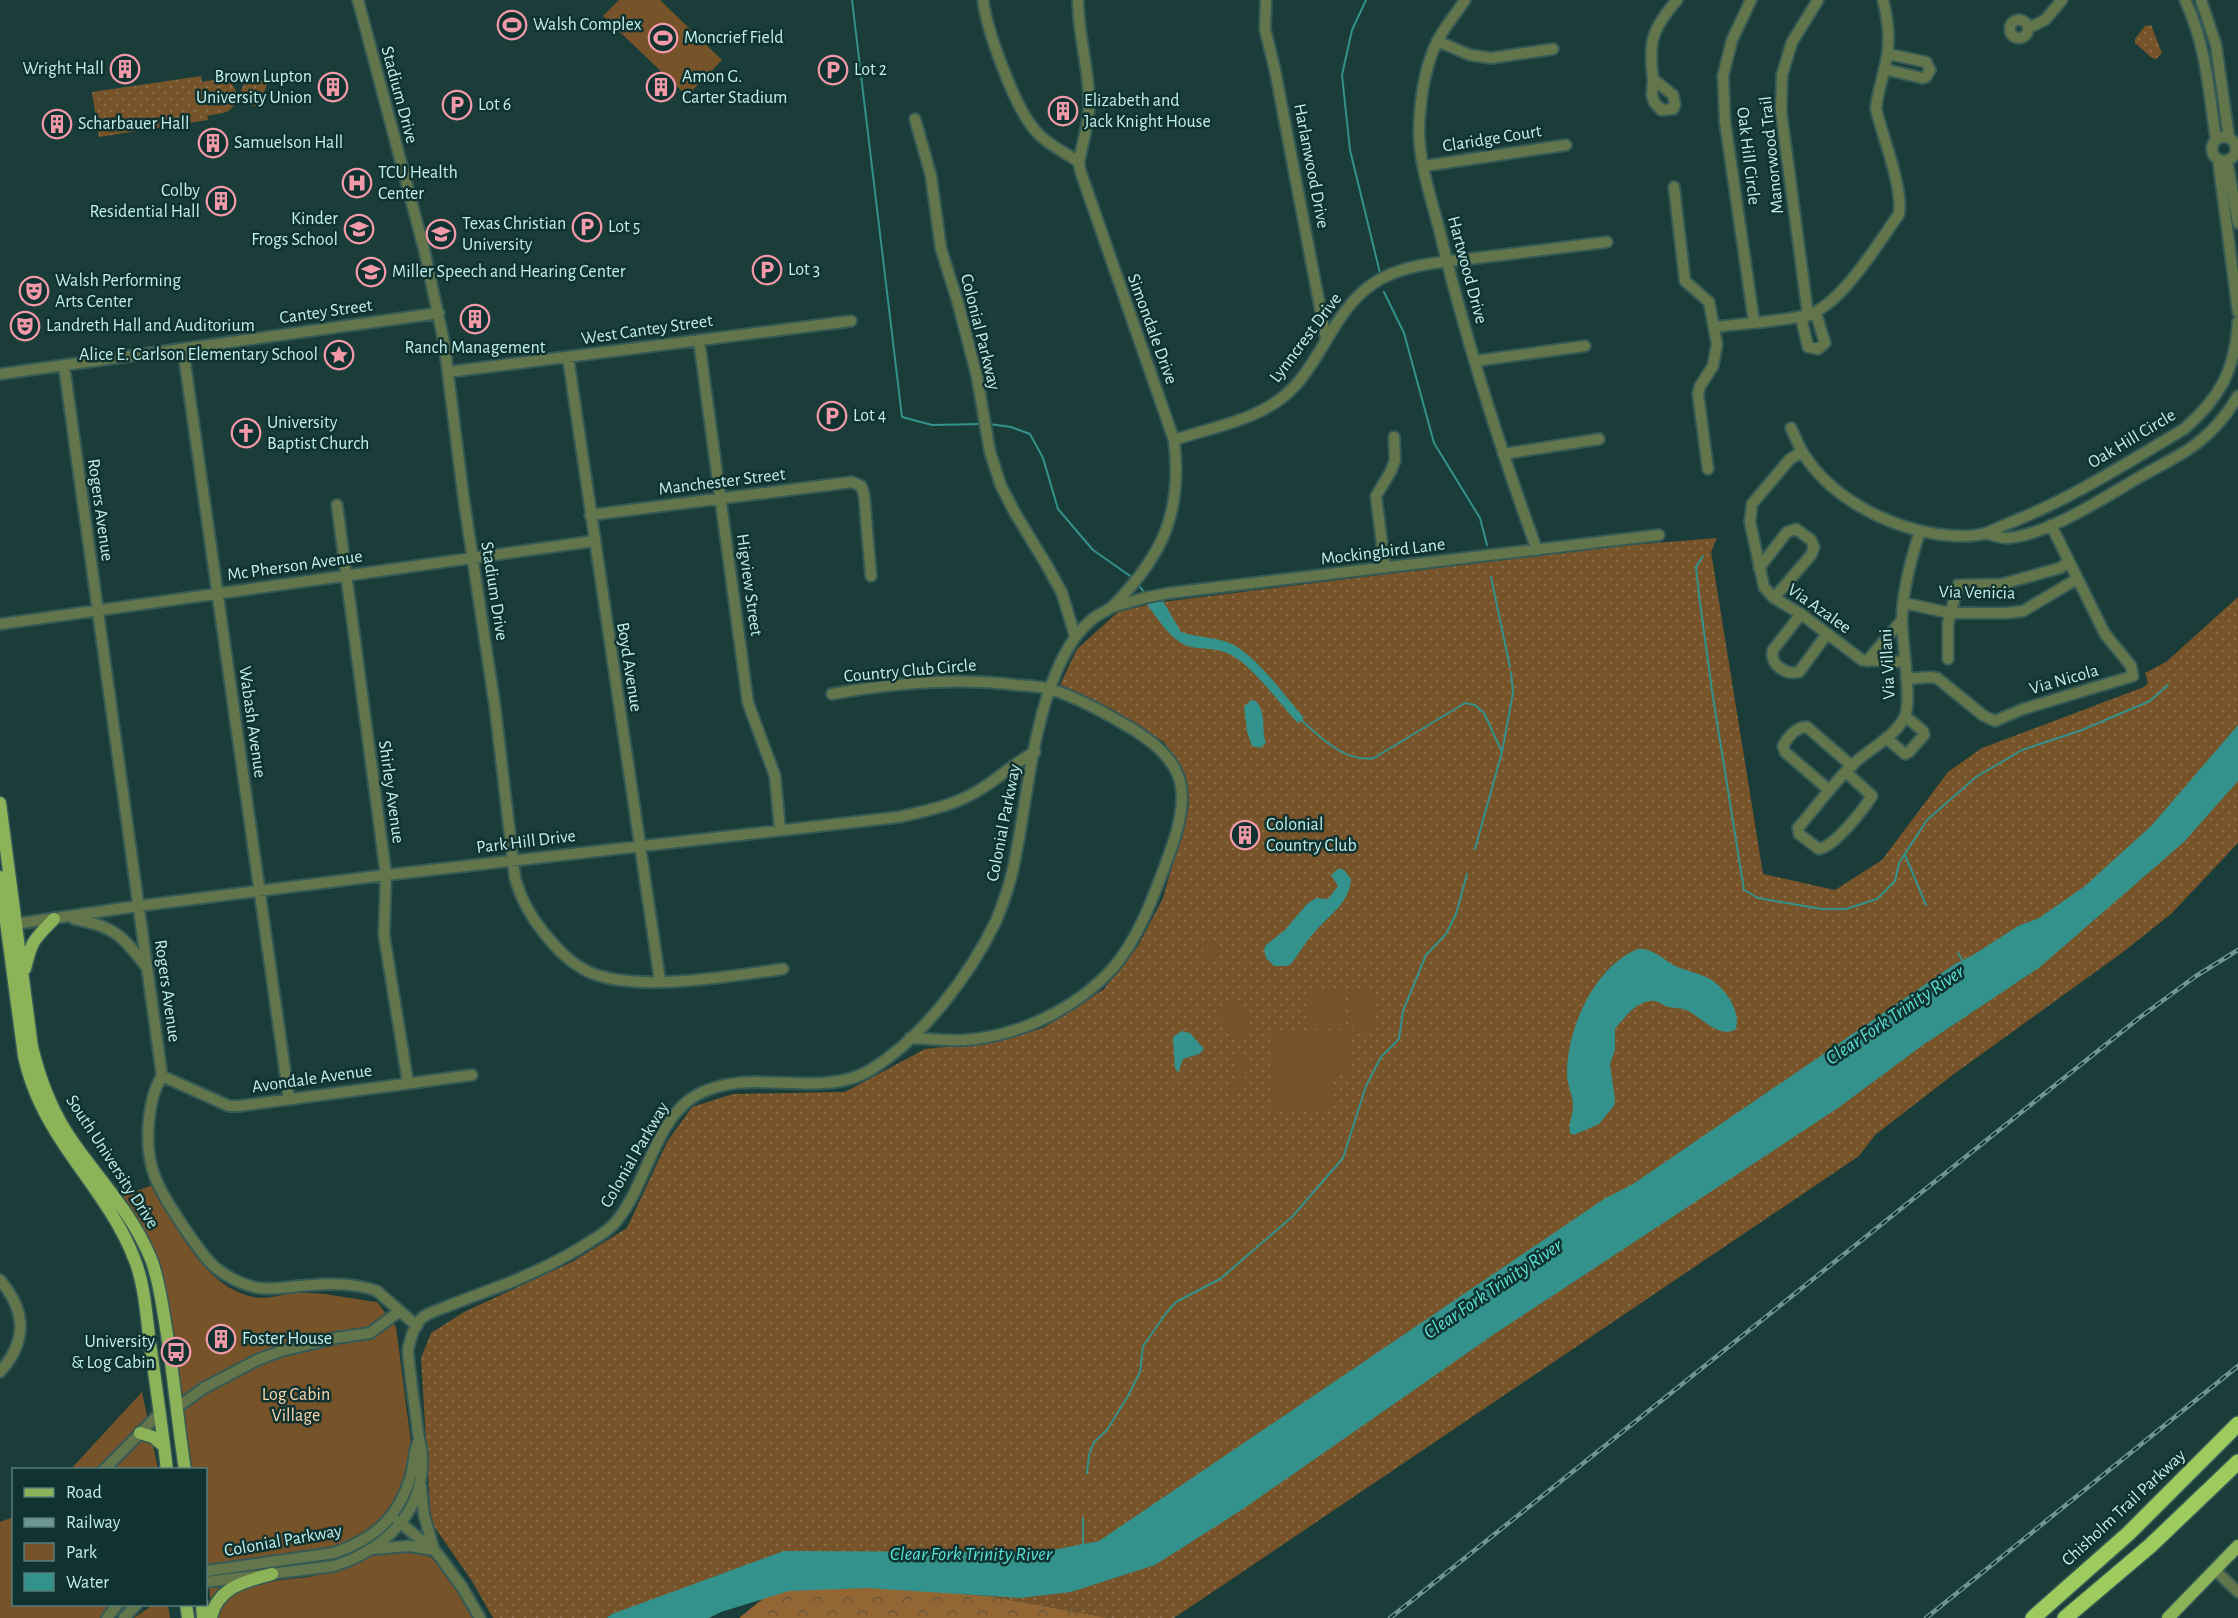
<svg xmlns="http://www.w3.org/2000/svg" width="2238" height="1618" font-family="'Alegreya Sans',sans-serif">
<style>
.grass{fill:url(#grass-dots)}
.forest{fill:url(#forest-crowns)}
.green{fill:#775329}
.water{fill:#33928b}
.lines{fill:none;stroke-linecap:round;stroke-linejoin:round}
.stream{stroke:#33928b;stroke-width:2}
.minor-casing{stroke:#355a56;stroke-width:14}
.major-casing{stroke:#355a56;stroke-width:15}
.highway-casing{stroke:#355a56;stroke-width:18}
.minor{stroke:#62754b;stroke-width:10}
.major{stroke:#8db359;stroke-width:12}
.highway{stroke:#9ecb5d;stroke-width:15}
.rail-casing{stroke:#6e9793;stroke-width:4.5}
.rail{stroke:#103230;stroke-width:2;stroke-dasharray:7;stroke-linecap:butt}
.labels{text-anchor:middle;dominant-baseline:central;stroke-width:5;stroke-linejoin:round;paint-order:stroke}
.poi-label{font-size:18px;fill:#c0f0eb;stroke:#103230;text-anchor:start}
.street-label{font-size:18px;fill:#c0f0eb;stroke:#103230}
.park-label{font-size:18px;fill:#ffd7ad;stroke:#103230}
.water-label{font-size:20px;font-style:italic;fill:#5ae1d6;stroke:#103230}
</style>
<defs>
<pattern id="grass-dots" width="8" height="8" patternUnits="userSpaceOnUse" patternTransform="scale(1.5)"><rect width="8" height="8" fill="#775329"/><path d="M2 2h.1M6 6h.1" fill="none" stroke="#896c48" stroke-width="1.8" stroke-linecap="round"/></pattern>
<pattern id="forest-crowns" width="20" height="18" patternUnits="userSpaceOnUse" patternTransform="scale(1.5)"><rect width="20" height="18" fill="#936634"/><path d="M2 6a3 3 0 1 1 6 0M12 15a3 3 0 1 1 6 0" fill="none" stroke="#6b583c"/></pattern>
</defs>
<rect width="100%" height="100%" fill="#1b3d3a"/>
<path class="grass" d="M2151 25 2162 53 2156 59 2152 58 2135 43V39L2145 26Z
M201 76 202 82C208 81 216 79 222 79 236 81 242 100 231 109 225 114 215 114 207 116L208 120 99 137 92 92Z
M257 78 267 84 264 92 268 96 260 105 252 106 245 102 241 90 246 81Z
M1717 538 1711 552 1763 874 1835 890 1882 860 1948 772 1982 748 2144 687 2148 683 2145 673 2166 662 2238 597V843L2171 914 2123 952 1954 1074 1875 1135 1859 1156 1174 1618H1109L988 1596 987 1552 612 1614 607 1618H493L472 1581 431 1522 421 1358 431 1333 464 1312 572 1262 627 1228 667 1142 692 1107 733 1094 845 1092 925 1049 995 1042 1043 1028 1104 989 1138 946 1163 898 1189 806 1185 775 1164 742 1096 701 1060 685 1077 649 1119 611 1162 602 1606 547Z"/>
<path class="forest" d="M786 1580 988 1596 1109 1618H739Z"/>
<path class="green" d="M619 0H660L722 60 687 96 603 16Z
M1203 951a9 9 0 1 1 18 0a9 9 0 1 1-18 0Z
M1306 990 1345 991 1346 1029H1306Z
M1351 990H1375L1376 1030H1353Z
M1241 1000C1248 1008 1247 1022 1246 1032L1241 1037C1225 1035 1216 1020 1222 1005Z
M1351 1033V1074L1331 1075V1108L1272 1109 1271 1034Z
M1243 1054 1247 1059C1249 1078 1242 1078 1237 1095H1235L1230 1092 1235 1079 1236 1060Z
M153 1185C176 1225 204 1288 254 1297 267 1300 282 1294 295 1293 319 1291 353 1299 377 1302L396 1327 411 1443 410 1465 406 1484 390 1512 362 1536 342 1547 209 1565 206 1561V1470L190 1469C185 1438 180 1406 176 1374 173 1343 172 1312 164 1282 156 1251 140 1223 121 1196Z
M142 1392 158 1469 70 1470Z
M13 1517 14 1604 113 1605 101 1618H0V1522Z
M411 1550C418 1553 427 1555 433 1559 451 1573 463 1598 474 1618H213L209 1588 309 1577 345 1567 382 1551Z
M154 1604 168 1605 170 1618H134Z"/>
<path class="water" d="M1163 601 1181 632C1196 637 1212 637 1227 642 1253 651 1285 696 1304 718L1298 723C1280 704 1255 669 1233 656 1221 649 1210 649 1197 648 1173 646 1160 621 1146 603Z
M1251 700 1256 701C1267 714 1261 728 1266 743L1260 748 1252 746 1247 732 1244 707Z
M2238 725V781L2184 842 2040 967 1923 1045 1838 1108 1493 1335 1243 1509 1155 1565 1071 1592 1020 1598 867 1588 789 1591 721 1612 709 1618H607L612 1614 784 1551 1042 1552 1099 1541 1604 1199 1633 1184 1955 964 1973 955 2018 926 2039 918 2085 886 2152 825Z
M1339 868 1344 870 1351 879C1350 903 1328 916 1314 933 1305 942 1299 954 1291 964L1287 966H1274L1266 958 1264 950 1266 945 1285 930 1307 904 1316 898 1328 899 1338 886 1331 875Z
M1638 949C1651 947 1664 960 1675 966 1687 971 1699 973 1710 979 1725 988 1743 1013 1735 1030 1717 1038 1702 1017 1686 1010 1681 1008 1674 1008 1668 1007 1662 1005 1657 1000 1651 1001 1637 1001 1623 1019 1615 1029V1050L1610 1064 1615 1099 1614 1106 1599 1124 1574 1135 1570 1133C1568 1123 1573 1115 1573 1106 1573 1095 1567 1085 1567 1075 1566 1031 1594 966 1638 949Z
M1182 1031 1190 1033 1204 1049 1199 1054 1183 1059 1178 1073 1175 1068 1173 1039 1174 1036Z"/>
<g class="lines">
<path class="stream" d="M852 0 902 417 932 425 980 424
M1366 0 1352 30 1342 75 1350 150 1380 273
M1384 292 1404 333 1434 443 1480 518 1487 545
M989 424 1011 427 1030 434 1043 458 1058 509 1093 550 1133 578
M1703 556 1696 567 1699 595 1712 691 1744 890 1758 898 1822 909H1846L1877 899 1895 881 1899 863 1927 820 1976 777 2022 750 2082 730 2150 701 2168 685
M1491 577 1510 667
M1138 585 1146 594
M1300 719C1320 737 1345 763 1374 758L1465 703 1475 705 1484 713 1502 752 1475 849
M1502 752 1513 693 1511 672
M1905 855 1926 905
M1958 953 1963 961
M1087 1473 1089 1455 1094 1442 1107 1430 1128 1396 1140 1372 1143 1346 1167 1312 1176 1302 1220 1279 1292 1217 1343 1158 1366 1086 1381 1057 1399 1039 1403 1011 1426 955 1446 934 1456 914 1467 874
M1083 1545V1518"/>
<g class="minor-casing">
<path id="minor" d="M358 0 424 249 444 342 464 501 495 707 515 878C521 900 530 916 544 933 557 949 570 963 589 972 637 993 730 976 783 969
M983 0C987 31 1014 105 1034 129 1045 143 1064 152 1079 162
M1266 0 1265 29 1275 70 1326 339
M1465 0C1456 14 1444 27 1437 42 1424 68 1420 101 1419 130 1419 166 1433 203 1441 237 1467 344 1500 448 1537 550
M1751 0 1732 40 1723 76 1725 122 1754 322
M2185 0C2206 44 2209 93 2216 140
M2201 0 2216 45 2229 138
M2010 29a9 9 0 1 1 18 0a9 9 0 1 1-18 0Z
M2028 28 2045 20 2062 0
M1437 41 1470 55 1491 58 1553 49
M1884 69 1922 78 1926 77 1930 70 1926 62 1888 54
M1653 79 1673 95 1675 105 1673 109 1661 110 1654 102 1652 95Z
M1653 79C1648 42 1652 29 1677 0
M915 119 931 176 941 249 958 303 977 377 990 452 1001 486 1015 513 1046 564 1062 593 1075 636
M2212 149a12 12 0 1 1 24 0a12 12 0 1 1-24 0Z
M2218 159 2238 312
M2227 160 2238 223
M1424 166 1566 145
M1674 187 1685 281 1709 302 1717 344 1713 366 1700 386 1698 394 1708 469
M1813 314 1817 317 1825 343 1818 349 1808 347 1802 322 1804 317Z
M1808 315 1781 111 1782 75 1792 42 1818 0
M1715 327C1745 323 1777 322 1807 315 1840 307 1879 242 1899 214 1903 187 1883 138 1876 109 1877 93 1883 78 1886 62 1891 41 1888 20 1883 0
M699 340 748 703 775 776 780 830
M183 349 289 1099
M568 357 660 981
M1475 361 1585 346
M64 365 162 1076C147 1100 144 1147 154 1174 160 1194 201 1256 217 1269 228 1277 241 1284 254 1287 265 1290 279 1288 290 1287 319 1284 350 1281 377 1291L417 1326
M448 372 851 321
M0 374 439 313
M1791 428C1795 436 1798 445 1803 453 1830 497 1886 526 1936 534 1951 536 1971 538 1986 533 1993 531 2000 526 2007 524 2069 500 2127 463 2184 429 2220 398 2235 370 2238 322
M1174 440C1215 426 1263 420 1294 387 1324 355 1336 308 1374 283 1405 262 1450 262 1485 257 1526 252 1567 247 1607 242
M1802 452 1790 459 1752 504 1750 522 1764 587 1774 598 1801 614 1862 660 1905 662
M1503 454 1599 439
M337 505 386 875 384 935 408 1083
M590 515 852 482 861 486 864 494 871 576
M1986 533C1994 536 2000 538 2008 538 2051 534 2108 495 2145 474 2164 463 2183 455 2200 441 2216 428 2228 413 2238 396
M1385 568 1376 496 1391 471 1395 460 1394 437
M1759 568 1787 532 1796 529 1811 540 1814 547 1811 555 1774 598
M1904 603 1950 613H2007L2023 611 2077 579
M1112 607 1144 598 1169 593 1659 535
M1801 614 1773 650C1769 664 1785 675 1799 672L1827 634
M0 624 594 541
M1948 659V623L1958 585 2002 584 2060 568 2069 562
M1867 661 1902 620
M1906 679 1930 677 1937 678 1984 716 1995 721 2023 709 2133 676 2131 666 2105 634 2051 525
M832 694C893 683 955 677 1017 685 1029 686 1042 686 1053 690 1078 698 1100 710 1122 723 1142 734 1166 750 1176 771 1190 797 1176 837 1166 863 1153 898 1138 939 1113 968 1076 1009 1019 1036 965 1040 947 1041 928 1039 910 1038
M1886 738 1905 754 1909 752 1924 735 1923 731 1905 716
M1846 772 1872 796C1863 810 1835 846 1819 849L1799 834 1798 828C1816 807 1832 785 1851 766 1867 750 1896 737 1905 716 1912 700 1902 642 1902 621 1902 592 1911 559 1920 531
M1829 790 1785 752 1783 746C1788 737 1796 727 1807 727L1852 766
M74 919C114 926 123 936 147 968
M8 925 138 906 386 875 899 817C929 810 958 805 984 787 1001 776 1016 762 1035 752
M162 1076 229 1106H239L472 1075
M0 1280C27 1312 27 1341 0 1372
M176 1408 204 1388 257 1360 281 1351 336 1338 370 1333 400 1311
M104 1470 159 1414
M398 1521 437 1553 462 1587 480 1618
M374 1549 409 1546 434 1550 424 1515 421 1487
M2215 1570 2238 1592
M206 1571 334 1553C375 1539 399 1517 411 1475 414 1464 414 1452 418 1442
M206 1582 334 1566C384 1550 425 1512 422 1456 422 1448 419 1441 418 1433 415 1406 410 1378 408 1350 410 1340 414 1325 422 1318 427 1313 436 1311 443 1308 465 1299 488 1291 511 1282 535 1272 565 1258 588 1243 596 1238 606 1232 613 1225 646 1190 653 1121 695 1096 735 1073 781 1086 824 1083 840 1082 858 1078 872 1069 923 1037 970 975 996 921 1003 904 1009 887 1013 869 1027 805 1031 728 1058 668 1067 648 1077 631 1095 617 1101 613 1109 610 1114 605 1163 555 1183 511 1174 440L1080 170 1079 162C1082 143 1090 122 1089 102 1089 68 1078 35 1078 0
M107 1618 118 1604
M124 1618 137 1604"/>
</g>
<g class="major-casing">
<path id="major" d="M0 803 32 1047C40 1080 53 1114 73 1142 101 1182 132 1213 151 1259 158 1277 161 1297 164 1316 173 1367 177 1419 185 1470
M0 877 24 1056C28 1074 34 1091 42 1107 68 1160 113 1203 134 1258 145 1285 146 1315 150 1343 156 1385 162 1427 167 1470
M25 969C32 939 34 940 54 919
M140 1433 153 1437 164 1446
M186 1604 188 1618
M202 1604 203 1618
M211 1618C217 1587 246 1581 272 1574
M2168 1618 2238 1546"/>
</g>
<g class="highway-casing">
<path id="highway" d="M2033 1618 2129 1533 2238 1424
M2065 1618 2150 1546 2238 1462"/>
</g>
<use href="#minor" class="minor"/>
<use href="#major" class="major"/>
<use href="#highway" class="highway"/>
<g class="rail-casing">
<path id="rail" d="M1390 1618 2139 1018 2196 976 2238 950
M1926 1618 2238 1366"/>
</g>
<use href="#rail" class="rail"/>
</g>
<defs>
<g id="stadium-ring" transform="scale(1.5)"><circle r="9.5" fill="#103230" stroke="#f39aaa" stroke-width="1.5"/><path d="M0-5a6.5 5 0 1 0 0 10a6.5 5 0 1 0 0-10ZM-3.5-1.8h7v3.6h-7Z" fill="#f39aaa"/></g>
<g id="building-ring" transform="scale(1.5)"><circle r="9.5" fill="#103230" stroke="#f39aaa" stroke-width="1.5"/><path d="M-4-6H4V6H1V3H-1V6H-4ZM-2.5-4.3h1.7v1.8h-1.7ZM.8-4.3h1.7v1.8H.8ZM-2.5-1h1.7V.8h-1.7ZM.8-1h1.7V.8H.8Z" fill="#f39aaa"/></g>
<g id="parking-ring" transform="scale(1.5)"><circle r="9.5" fill="#103230" stroke="#f39aaa" stroke-width="1.5"/><path d="M-3.5-5.5H1a3.5 3.5 0 0 1 0 7H-1V5.5H-3.5ZM-1-3.4V-.6H.8a1.4 1.4 0 0 0 0-2.8Z" fill="#f39aaa"/></g>
<g id="hospital-ring" transform="scale(1.5)"><circle r="9.5" fill="#103230" stroke="#f39aaa" stroke-width="1.5"/><path d="M-5-5h3v3.5h4V-5h3V5h-3V1.5h-4V5h-3Z" fill="#f39aaa"/></g>
<g id="school-ring" transform="scale(1.5)"><circle r="9.5" fill="#103230" stroke="#f39aaa" stroke-width="1.5"/><path d="M0-5L7-2L0 1L-7-2ZM-4 1L0 2.5L4 1V4Q0 6-4 4Z" fill="#f39aaa"/></g>
<g id="university-ring" transform="scale(1.5)"><circle r="9.5" fill="#103230" stroke="#f39aaa" stroke-width="1.5"/><path d="M0-5L7-2L0 1L-7-2ZM-4 1L0 2.5L4 1V4Q0 6-4 4Z" fill="#f39aaa"/></g>
<g id="theatre-ring" transform="scale(1.5)"><circle r="9.5" fill="#103230" stroke="#f39aaa" stroke-width="1.5"/><path d="M-5-5.5Q0-4 5-5.5V0Q5 5 0 6Q-5 5-5 0ZM-3.3-2.5H-1v1.5H-3.3ZM1-2.5H3.3v1.5H1ZM-2.8 1Q0 5.5 2.8 1Z" fill="#f39aaa"/></g>
<g id="sight-ring" transform="scale(1.5)"><circle r="9.5" fill="#103230" stroke="#f39aaa" stroke-width="1.5"/><path d="M0-6L1.8-2.2L6-1.7L2.9 1.2L3.7 5.4L0 3.3L-3.7 5.4L-2.9 1.2L-6-1.7L-1.8-2.2Z" fill="#f39aaa"/></g>
<g id="church-ring" transform="scale(1.5)"><circle r="9.5" fill="#103230" stroke="#f39aaa" stroke-width="1.5"/><path d="M-1.2-6h2.4v3.5h3.3v2.4h-3.3V6h-2.4V-.1h-3.3v-2.4h3.3Z" fill="#f39aaa"/></g>
<g id="bus-ring" transform="scale(1.5)"><circle r="9.5" fill="#103230" stroke="#f39aaa" stroke-width="1.5"/><path d="M-5-6H5V4H4V6H2V4H-2V6H-4V4H-5ZM-3.5-4V0h7V-4ZM-3.5 1.2v1.5H-2V1.2ZM2 1.2v1.5H3.5V1.2Z" fill="#f39aaa"/></g>
</defs>
<g fill-rule="evenodd">
<use href="#stadium-ring" x="512" y="25"/>
<use href="#stadium-ring" x="663" y="38"/>
<use href="#building-ring" x="125" y="69"/>
<use href="#parking-ring" x="833" y="70"/>
<use href="#building-ring" x="333" y="87"/>
<use href="#building-ring" x="661" y="87"/>
<use href="#parking-ring" x="457" y="105"/>
<use href="#building-ring" x="1063" y="111"/>
<use href="#building-ring" x="57" y="124"/>
<use href="#building-ring" x="213" y="143"/>
<use href="#hospital-ring" x="357" y="183"/>
<use href="#building-ring" x="221" y="201"/>
<use href="#parking-ring" x="587" y="227"/>
<use href="#school-ring" x="359" y="229"/>
<use href="#university-ring" x="441" y="234"/>
<use href="#parking-ring" x="767" y="270"/>
<use href="#school-ring" x="371" y="272"/>
<use href="#theatre-ring" x="34" y="291"/>
<use href="#building-ring" x="475" y="319"/>
<use href="#theatre-ring" x="25" y="326"/>
<use href="#sight-ring" x="339" y="355"/>
<use href="#parking-ring" x="832" y="416"/>
<use href="#church-ring" x="246" y="433"/>
<use href="#building-ring" x="1245" y="835"/>
<use href="#building-ring" x="221" y="1339"/>
<use href="#bus-ring" x="176" y="1352"/>
</g>
<g class="labels">
<g class="poi-label">
<text x="533" y="25">Walsh Complex</text>
<text x="684" y="38">Moncrief Field</text>
<text x="104" y="69" text-anchor="end">Wright Hall</text>
<text x="854" y="70">Lot 2</text>
<text x="312" y="77" text-anchor="end">Brown Lupton<tspan x="312" dy="21">University Union</tspan></text>
<text x="682" y="77">Amon G.<tspan x="682" dy="21">Carter Stadium</tspan></text>
<text x="1084" y="101">Elizabeth and<tspan x="1084" dy="21">Jack Knight House</tspan></text>
<text x="478" y="105">Lot 6</text>
<text x="78" y="124">Scharbauer Hall</text>
<text x="234" y="143">Samuelson Hall</text>
<text x="378" y="173">TCU Health<tspan x="378" dy="21">Center</tspan></text>
<text x="200" y="191" text-anchor="end">Colby<tspan x="200" dy="21">Residential Hall</tspan></text>
<text x="338" y="219" text-anchor="end">Kinder<tspan x="338" dy="21">Frogs School</tspan></text>
<text x="462" y="224">Texas Christian<tspan x="462" dy="21">University</tspan></text>
<text x="608" y="227">Lot 5</text>
<text x="788" y="270">Lot 3</text>
<text x="392" y="272">Miller Speech and Hearing Center</text>
<text x="55" y="281">Walsh Performing<tspan x="55" dy="21">Arts Center</tspan></text>
<text x="46" y="326">Landreth Hall and Auditorium</text>
<text x="475" y="348" text-anchor="middle">Ranch Management</text>
<text x="318" y="355" text-anchor="end">Alice E. Carlson Elementary School</text>
<text x="853" y="416">Lot 4</text>
<text x="267" y="423">University<tspan x="267" dy="21">Baptist Church</tspan></text>
<text x="1266" y="825">Colonial<tspan x="1266" dy="21">Country Club</tspan></text>
<text x="242" y="1339">Foster House</text>
<text x="155" y="1342" text-anchor="end">University<tspan x="155" dy="21">&amp; Log Cabin</tspan></text>
</g>
<g class="street-label">
<text transform="translate(399 95) rotate(75)">Stadium Drive</text>
<text transform="translate(1492 139) rotate(-9)">Claridge Court</text>
<text transform="translate(1772 155) rotate(-96)">Manorwood Trail</text>
<text transform="translate(1748 156) rotate(83)">Oak Hill Circle</text>
<text transform="translate(1311 166) rotate(79)">Harlanwood Drive</text>
<text transform="translate(1467 270) rotate(75)">Hartwood Drive</text>
<text transform="translate(326 312) rotate(-8)">Cantey Street</text>
<text transform="translate(1152 329) rotate(70)">Simondale Drive</text>
<text transform="translate(647 330) rotate(-8)">West Cantey Street</text>
<text transform="translate(980 332) rotate(76)">Colonial Parkway</text>
<text transform="translate(1306 338) rotate(-53)">Lynncrest Drive</text>
<text transform="translate(2132 439) rotate(-31)">Oak Hill Circle</text>
<text transform="translate(722 482) rotate(-7)">Manchester Street</text>
<text transform="translate(100 510) rotate(82)">Rogers Avenue</text>
<text transform="translate(1383 552) rotate(-7)">Mockingbird Lane</text>
<text transform="translate(295 566) rotate(-8)">Mc Pherson Avenue</text>
<text transform="translate(749 585) rotate(82)">Higview Street</text>
<text transform="translate(494 591) rotate(81)">Stadium Drive</text>
<text transform="translate(1977 593) rotate(1)">Via Venicia</text>
<text transform="translate(1819 609) rotate(35)">Via Azalee</text>
<text transform="translate(1888 664) rotate(-93)">Via Villani</text>
<text transform="translate(629 667) rotate(81)">Boyd Avenue</text>
<text transform="translate(910 671) rotate(-5)">Country Club Circle</text>
<text transform="translate(2064 680) rotate(-16)">Via Nicola</text>
<text transform="translate(252 722) rotate(82)">Wabash Avenue</text>
<text transform="translate(391 792) rotate(82)">Shirley Avenue</text>
<text transform="translate(1004 823) rotate(-79)">Colonial Parkway</text>
<text transform="translate(526 842) rotate(-7)">Park Hill Drive</text>
<text transform="translate(167 991) rotate(82)">Rogers Avenue</text>
<text transform="translate(312 1079) rotate(-8)">Avondale Avenue</text>
<text transform="translate(635 1155) rotate(-60)">Colonial Parkway</text>
<text transform="translate(112 1162) rotate(57)">South University Drive</text>
<text transform="translate(2124 1508) rotate(-43)">Chisholm Trail Parkway</text>
<text transform="translate(283 1541) rotate(-10)">Colonial Parkway</text>
</g>
<g class="park-label">
<text x="296" y="1395">Log Cabin<tspan x="296" dy="21">Village</tspan></text>
</g>
<g class="water-label">
<text transform="translate(1895 1015) rotate(-34)">Clear Fork Trinity River</text>
<text transform="translate(1493 1289) rotate(-34)">Clear Fork Trinity River</text>
<text x="971" y="1554">Clear Fork Trinity River</text>
</g>
</g>
<rect x="12" y="1468" width="195" height="138" fill="#103230" stroke="#567e7b" stroke-width="1.5"/>
<rect x="24" y="1488" width="30" height="9" fill="#8db359" stroke="#567e7b" stroke-width="1.5"/>
<text x="66" y="1498" font-size="18" fill="#c0f0eb">Road</text>
<rect x="24" y="1518" width="30" height="9" fill="#6e9793" stroke="#567e7b" stroke-width="1.5"/>
<text x="66" y="1528" font-size="18" fill="#c0f0eb">Railway</text>
<rect x="24" y="1543" width="30" height="18" fill="#775329" stroke="#567e7b" stroke-width="1.5"/>
<text x="66" y="1558" font-size="18" fill="#c0f0eb">Park</text>
<rect x="24" y="1573" width="30" height="18" fill="#33928b" stroke="#567e7b" stroke-width="1.5"/>
<text x="66" y="1588" font-size="18" fill="#c0f0eb">Water</text>
</svg>
